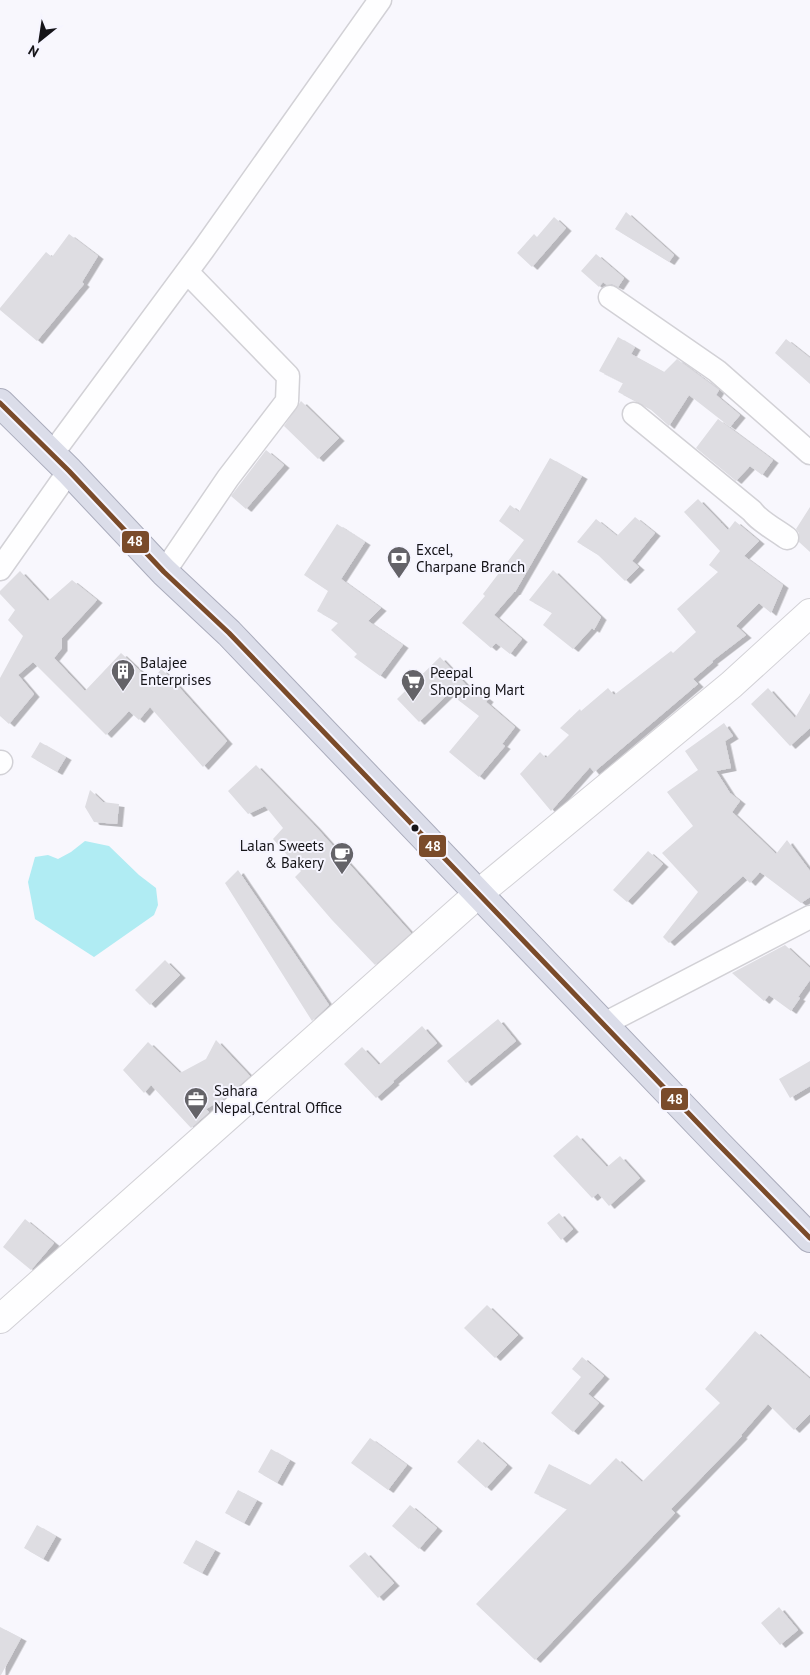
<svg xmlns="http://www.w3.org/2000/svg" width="810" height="1675" font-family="'PT Sans',sans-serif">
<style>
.water{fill:#b0ecf3}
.building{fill:#dedde2;filter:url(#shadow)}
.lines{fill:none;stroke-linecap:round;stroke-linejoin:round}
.street-casing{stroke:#d2d1d6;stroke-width:25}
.secondary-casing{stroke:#d2d1d6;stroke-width:30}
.highway-casing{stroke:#aaacbc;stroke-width:30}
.street{stroke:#fefeff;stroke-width:22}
.secondary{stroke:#fefeff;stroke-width:28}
.highway{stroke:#dbdde9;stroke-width:28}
.bus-1-casing{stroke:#f6f5ff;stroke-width:9}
.bus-1{stroke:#7a4b2a;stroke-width:5}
.bus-dot{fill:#151418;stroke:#f6f5ff;stroke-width:2}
.labels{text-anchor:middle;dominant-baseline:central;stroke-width:4;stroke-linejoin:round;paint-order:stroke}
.poi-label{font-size:15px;fill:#151418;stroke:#f6f5ff;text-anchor:start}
.line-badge{stroke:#f6f5ff;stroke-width:2}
.badge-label{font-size:14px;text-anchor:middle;font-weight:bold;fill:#fff}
</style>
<defs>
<filter id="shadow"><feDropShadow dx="5.5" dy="3" stdDeviation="0" flood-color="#0004"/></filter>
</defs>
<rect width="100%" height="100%" fill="#f8f7fd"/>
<path class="water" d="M85 841 109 846 139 875 156 888 158 905 154 915 94 957 35 919 28 882 35 857 48 855 58 859 71 852Z"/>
<path class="building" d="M626 212 674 255 669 262 615 229Z
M554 217 566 228 532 267 517 253 534 234 537 237Z
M69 234 98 256 82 282 84 284 37 341 0 310V308L46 252 52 257Z
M596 254 624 278 618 287 612 284 607 285 603 282 599 287 581 271Z
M618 337 635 347 631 354 664 372 677 359 719 390 716 395 740 415 730 427 689 395 669 426 650 409 618 392 623 383 599 371Z
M786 339 810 358V384L775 353Z
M301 401 339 438 318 459 284 426Z
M718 419 773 460 762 475 750 466 736 481 696 448Z
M266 450 284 465 246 509 231 496Z
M550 458 582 476 515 592H514L494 615 522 639 510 654 496 643 491 648 462 623 485 596 483 594 524 540 499 521 510 505 519 512Z
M698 499 728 530 735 521 759 541 744 556 783 585 771 613 759 603 736 626 746 635 712 661 713 662 693 679 698 684 594 772 590 767 551 811 520 774 540 752 546 758 569 735 560 728 580 709 581 711 608 688 614 695 671 651 673 653 696 632 677 609 718 572 709 565 720 551 684 512Z
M810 507V552L799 542V533L796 529Z
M635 517 655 533 632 561 639 567 625 581 598 555 577 542 596 519 617 536Z
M337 524 365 542 341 579 381 608 368 621 403 645 380 676 354 657 357 654 331 630 338 623 317 611 328 591 304 575Z
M553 570 601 617 594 630 592 628 573 649 543 625 552 613 529 600Z
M20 571 48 601 72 580 97 600 62 638V648L54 658 85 691 121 653 152 682 161 669 169 676 227 741 203 767 150 707 139 720 129 711 106 735 33 662 18 675 34 694 9 724 0 716V678L23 636 8 620 15 610 0 594V591Z
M440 657 469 688 471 686 488 699 486 702 515 727 502 744 505 746 479 777 449 752 479 716 449 693 419 722 397 699Z
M768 688 795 718 810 693V728L790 746 751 704Z
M724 723 733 736 725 741 731 768 716 771 730 793 740 801 732 812 776 854 787 840 810 871V897L801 903 760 872 750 883 743 876 669 943 663 937 698 892 662 853 693 826 667 792 698 770 685 751Z
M40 742 66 757 57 772 31 757Z
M256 765 316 827 411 933 375 965 332 920 295 877 301 871 273 839 283 828 265 806 248 814 228 791Z
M90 790 103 802 119 804 117 824 94 822 85 807Z
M648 851 663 864 627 902 613 890Z
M238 870 329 1005 312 1021 225 883Z
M785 945 810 968V980L798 997 800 998 791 1011 769 995 764 1001 732 973Z
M165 960 180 975 150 1005 135 990Z
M498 1019 516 1041 466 1083 447 1061Z
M422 1026 437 1043 393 1081 394 1082 376 1098 344 1064 362 1047 379 1065Z
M216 1040 250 1076 225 1098 206 1109 209 1112 191 1128 151 1085 144 1093 123 1070 148 1042 180 1073 206 1059Z
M810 1061V1086L790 1098 779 1079Z
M577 1135 607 1167 620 1156 640 1178 609 1206 598 1193 592 1198 553 1156Z
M559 1213 573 1229 561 1240 547 1223Z
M25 1219 54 1243 31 1270 3 1247Z
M487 1305 518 1335 495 1358 464 1328Z
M755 1331 810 1379V1414L794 1430 768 1404 741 1435 742 1436 671 1509 675 1513 535 1660 476 1604 567 1509 534 1493 549 1464 590 1485 616 1458 642 1482 720 1403 705 1389Z
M582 1357 604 1376 588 1394 599 1403 573 1432 551 1413 581 1377 572 1369Z
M370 1438 407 1465 388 1490 351 1463Z
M478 1439 507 1465 486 1488 457 1462Z
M271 1449 290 1460 277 1483 258 1472Z
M238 1490 257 1500 244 1523 225 1513Z
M410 1505 437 1528 419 1549 392 1526Z
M37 1525 56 1536 43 1559 24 1548Z
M196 1540 215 1550 202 1573 183 1563Z
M365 1552 394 1583 378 1598 349 1566Z
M779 1607 798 1630 780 1645 761 1623Z
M0 1627 21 1638 1 1675H0Z"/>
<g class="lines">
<g class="street-casing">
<path id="street" d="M610 297 717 371 810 453
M634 414 752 511C759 521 776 530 787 538
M52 454 203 250 380 0
M0 569 69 471
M164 572 228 478 287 401 288 376 187 272
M0 763 1 762
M604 1024 810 917"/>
</g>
<g class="secondary-casing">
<path id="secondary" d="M0 1319 478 894 731 685 810 613"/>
</g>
<g class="highway-casing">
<path id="highway" d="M0 403 69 471 164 572 229 633 717 1143 810 1238"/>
</g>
<use href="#street" class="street"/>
<use href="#secondary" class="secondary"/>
<use href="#highway" class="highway"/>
<g class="bus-1-casing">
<path id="bus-1" d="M0 403 69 471 164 572 229 633 717 1143 810 1238"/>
</g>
<use href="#bus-1" class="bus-1"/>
</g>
<defs>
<g id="bank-pin" transform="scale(1.25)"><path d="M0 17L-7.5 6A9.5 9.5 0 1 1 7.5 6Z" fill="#646368" stroke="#f6f5ff"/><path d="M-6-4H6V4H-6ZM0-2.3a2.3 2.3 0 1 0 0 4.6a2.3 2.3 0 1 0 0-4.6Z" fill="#fff"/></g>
<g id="building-pin" transform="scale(1.25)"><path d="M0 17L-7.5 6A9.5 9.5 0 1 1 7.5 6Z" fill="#646368" stroke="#f6f5ff"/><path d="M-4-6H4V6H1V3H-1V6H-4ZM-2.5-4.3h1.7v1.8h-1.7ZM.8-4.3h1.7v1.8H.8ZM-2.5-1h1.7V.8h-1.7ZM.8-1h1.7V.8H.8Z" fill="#fff"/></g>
<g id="supermarket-pin" transform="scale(1.25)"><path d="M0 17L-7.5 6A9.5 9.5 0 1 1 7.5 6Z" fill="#646368" stroke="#f6f5ff"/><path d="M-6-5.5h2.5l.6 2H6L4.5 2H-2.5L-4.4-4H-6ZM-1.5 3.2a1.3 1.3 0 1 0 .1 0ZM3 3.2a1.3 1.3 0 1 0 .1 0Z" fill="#fff"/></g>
<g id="cafe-pin" transform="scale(1.25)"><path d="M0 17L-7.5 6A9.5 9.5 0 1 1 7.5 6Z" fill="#646368" stroke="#f6f5ff"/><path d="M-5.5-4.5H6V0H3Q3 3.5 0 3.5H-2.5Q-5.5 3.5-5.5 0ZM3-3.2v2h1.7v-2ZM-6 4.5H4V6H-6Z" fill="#fff"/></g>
<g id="office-pin" transform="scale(1.25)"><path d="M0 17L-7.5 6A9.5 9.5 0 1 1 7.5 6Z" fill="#646368" stroke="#f6f5ff"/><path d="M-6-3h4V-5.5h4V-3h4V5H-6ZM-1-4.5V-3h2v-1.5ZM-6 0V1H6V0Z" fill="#fff"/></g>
</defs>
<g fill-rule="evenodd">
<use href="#bank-pin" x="399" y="558"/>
<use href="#building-pin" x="123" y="671"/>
<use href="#supermarket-pin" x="413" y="681"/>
<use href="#cafe-pin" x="342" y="854"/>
<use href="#office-pin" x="196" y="1099"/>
</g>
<circle class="bus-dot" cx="415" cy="828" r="4.5"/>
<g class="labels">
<g class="poi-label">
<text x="416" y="549">Excel,<tspan x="416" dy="17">Charpane Branch</tspan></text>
<text x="140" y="662">Balajee<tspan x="140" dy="17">Enterprises</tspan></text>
<text x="430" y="672">Peepal<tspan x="430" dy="17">Shopping Mart</tspan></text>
<text x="324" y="845" text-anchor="end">Lalan Sweets<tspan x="324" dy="17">&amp; Bakery</tspan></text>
<text x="214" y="1090">Sahara<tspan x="214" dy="17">Nepal,Central Office</tspan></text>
</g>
</g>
<g class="line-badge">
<rect x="121" y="530" width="29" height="24" rx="5" fill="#7a4b2a"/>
<rect x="418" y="834" width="29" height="24" rx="5" fill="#7a4b2a"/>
<rect x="660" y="1087" width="29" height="24" rx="5" fill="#7a4b2a"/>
</g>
<g class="badge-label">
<text x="135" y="546">48</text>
<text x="433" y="851">48</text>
<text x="675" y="1104">48</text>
</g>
<g transform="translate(40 40) rotate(210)" stroke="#f6f5ff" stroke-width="4" paint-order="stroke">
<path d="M0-4L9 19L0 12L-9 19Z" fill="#151418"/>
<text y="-8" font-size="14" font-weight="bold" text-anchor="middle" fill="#151418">N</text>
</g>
</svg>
